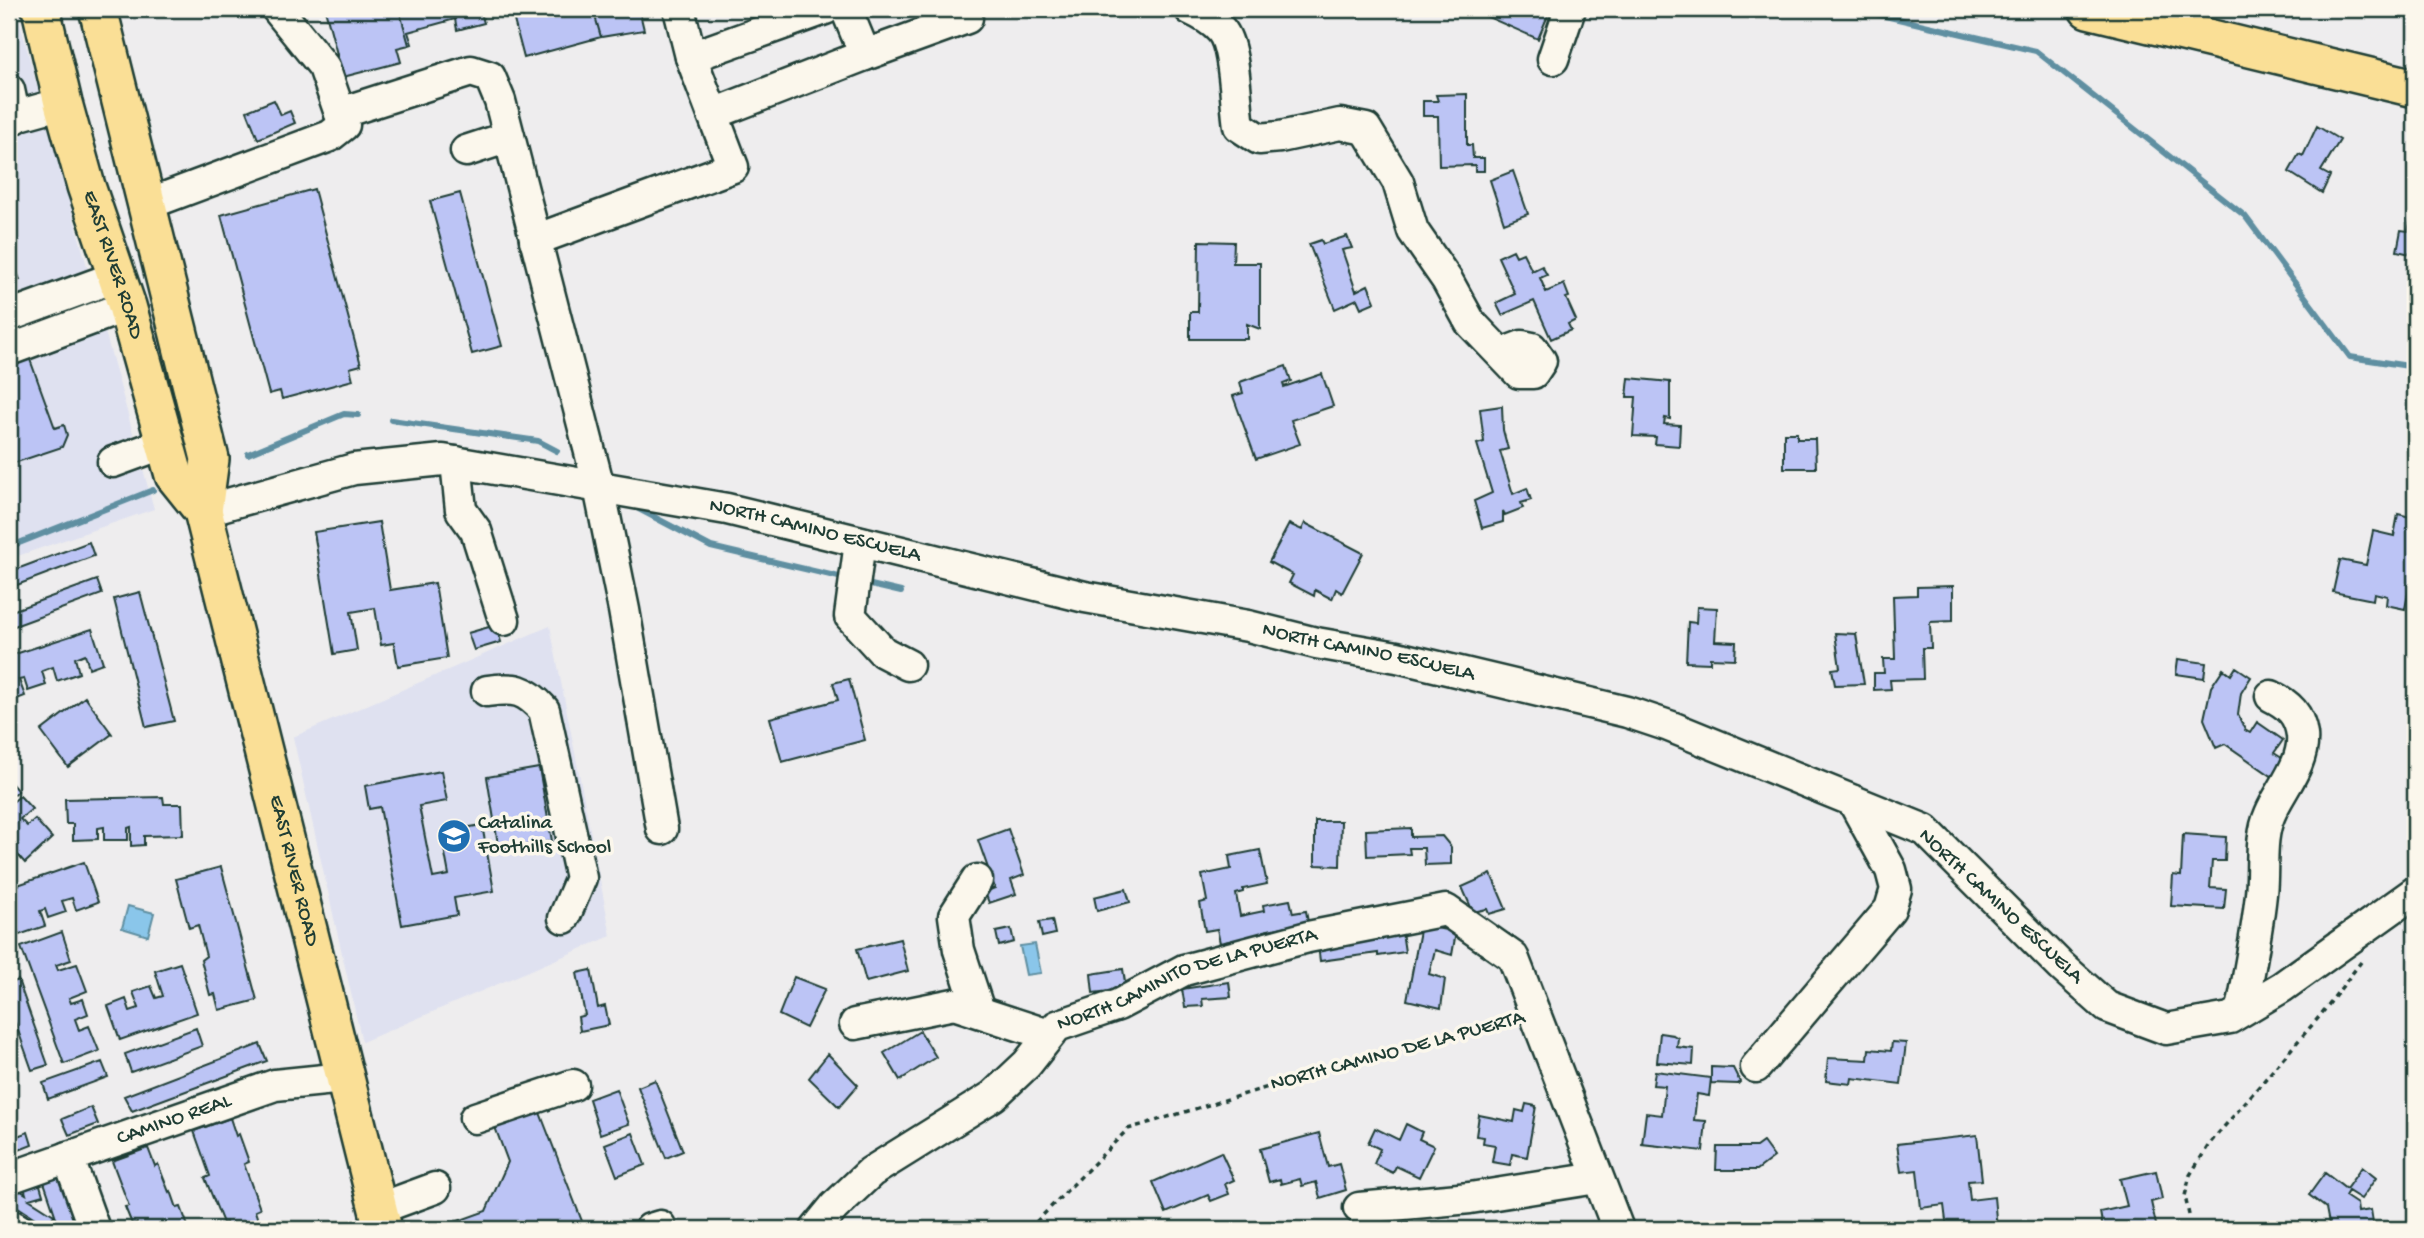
<svg xmlns="http://www.w3.org/2000/svg" width="2424" height="1238" font-family="'Gochi Hand',sans-serif">
<style>
.built{fill:#dfe1f0}
.water{fill:#8ac6ea;stroke:#5f8fa1;stroke-width:2}
.lines{fill:none;stroke-linecap:round;stroke-linejoin:round}
.stream{stroke:#5f8fa1;stroke-width:6}
.building{fill:#bcc4f5;stroke:#1f3d34;stroke-width:2}
.minor-casing{stroke:#1f3d34;stroke-width:35}
.major-casing{stroke:#1f3d34;stroke-width:42}
.path{stroke:#1f3d34;stroke-width:3.5;stroke-dasharray:5 5;stroke-linecap:butt}
.minor{stroke:#fbf7ec;stroke-width:30}
.major{stroke:#fadf96;stroke-width:37}
.labels{text-anchor:middle;dominant-baseline:central;stroke-width:7;stroke-linejoin:round;paint-order:stroke}
.street-label{font-size:21px;fill:#1f3d34;stroke:#fbf7ec}
.poi-label{font-size:21px;fill:#1f3d34;stroke:#fbf7ec;text-anchor:start}
</style>
<rect width="100%" height="100%" fill="#eeedee"/>
<filter id="ink" filterUnits="userSpaceOnUse"><feTurbulence type="fractalNoise" baseFrequency=".0143" numOctaves="2"/><feDisplacementMap in="SourceGraphic" scale="14" xChannelSelector="R" yChannelSelector="G"/><feConvolveMatrix kernelMatrix="1 2 1 2 8 2 1 2 1" color-interpolation-filters="sRGB"/></filter>
<g filter="url(#ink)">
<path class="built" d="M9 9H16L154 509 9 559Z
M550 626 611 936 362 1042 293 737Z"/>
<path class="water" d="M128 906 154 913 148 936 122 928Z
M1035 944 1041 973 1026 975 1020 946Z"/>
<g class="lines">
<path class="stream" d="M1855 9 2036 51 2245 216 2350 357 2415 367
M391 420 538 441 557 451
M248 454 344 414 358 415
M635 507 711 547 839 577
M9 547 153 490
M871 585 901 592"/>
</g>
<path class="building" d="M325 9H399L409 45 397 48 401 62 343 77Z
M399 9H480L484 23 457 30 455 19 408 32 412 44 409 45Z
M511 9H562L564 17 593 9 601 37 524 58Z
M593 9H639L644 30 601 37Z
M1470 9H1546L1545 11 1549 13 1538 39Z
M1467 94V145H1472L1473 158H1484V171H1475V165L1439 166 1438 116H1423V101H1438L1436 95Z
M274 100 281 115 290 111 295 123 258 139 247 111Z
M2317 126 2340 140 2321 171 2330 176 2322 193 2289 172 2299 154 2303 156Z
M1513 171 1528 214 1504 223 1490 180Z
M314 189 361 365 350 368 353 380 282 399 280 391 269 394 221 215Z
M460 193 502 346 472 354 430 201Z
M2415 200V255L2397 251 2401 230 2408 231Z
M1347 236 1352 248 1342 250 1356 291 1368 285 1375 302 1361 308 1357 299 1335 309 1309 244 1321 240 1323 244Z
M1199 241 1234 242 1233 263H1260V329L1247 324V339H1190V312H1198Z
M1513 250 1516 256 1523 253 1532 271 1542 266 1547 275 1540 278 1546 292 1564 284 1569 297 1566 298 1576 320 1568 324 1571 330 1551 339 1534 301 1502 315 1496 303 1515 294 1498 257Z
M9 251 20 280 9 284Z
M28 354 55 428 64 425 67 435 62 447 14 463 9 452V361Z
M1286 366 1291 381 1283 384 1284 387 1322 374 1333 406 1291 420 1300 444 1256 459 1233 396 1243 393 1240 382Z
M1629 378 1670 382V419L1665 418 1664 424 1680 425 1679 446 1655 444 1656 437 1633 436 1636 397H1627Z
M1502 406 1503 430 1508 449 1500 451 1513 494 1527 488 1531 500 1521 503 1523 508 1505 515 1503 511V522L1482 528 1474 501 1492 493 1477 444 1484 442 1480 409Z
M1784 433H1797V439H1815L1816 468H1784Z
M2398 514 2415 518V558L2405 609 2386 605 2387 596 2374 593 2373 600 2333 592 2340 560 2366 565 2373 531 2394 536Z
M379 522 390 590 435 583 447 658 398 666 394 643 381 645 375 608 351 612 357 650 334 654 314 532Z
M1305 523 1363 553 1342 593 1336 589 1332 599 1315 590 1314 596 1289 583 1293 575 1269 562 1289 524 1302 530Z
M89 542 94 556 9 588V572Z
M97 580 102 594 9 628V612Z
M1953 586V621L1930 622 1931 648H1922L1923 679 1890 680 1891 689 1874 690V673H1884L1883 659H1895L1893 596 1917 595V587Z
M140 592 174 721 146 727 114 599Z
M1697 607 1717 608 1715 641 1736 642 1735 659 1710 658V663L1686 662 1688 622 1696 623Z
M496 625 501 642 474 650 468 633Z
M92 629 103 663 89 668 85 654 75 658 79 673 57 681 53 667 42 671 46 685 28 691 24 679 19 680 25 696 9 702V656Z
M1835 633 1856 634 1864 684 1835 685 1832 669 1840 668Z
M2178 659 2206 663 2204 678 2176 674Z
M2236 667 2251 677 2241 693 2238 715 2245 730 2250 733 2257 722 2283 740 2274 753 2285 760 2273 777 2225 744 2216 748 2204 719 2211 687 2223 669 2231 675Z
M849 679 865 740 782 762 770 718 838 700 833 683Z
M85 697 112 734 68 767 41 731Z
M539 768 552 841 499 850 487 777Z
M441 771 447 801 419 806 433 878 449 875 441 832 482 825 494 891 454 898 457 915 402 925 380 807 369 809 365 786Z
M9 781 18 791 9 799Z
M20 796 32 809 20 819 27 826 35 819 52 838 25 863 9 845V803L10 804Z
M163 797 164 804H182L183 835 144 836V845L131 846V827L128 828V840H104V827L98 828V839L73 840V824H66L65 799Z
M1315 821H1341L1340 866 1315 865Z
M1411 828V837L1442 836 1451 847V864L1425 865 1424 848H1409L1410 854 1367 856 1366 830Z
M1008 829 1024 875 1011 880 1016 894 989 903 985 892 995 888 978 840Z
M2183 834 2226 837 2225 861H2212L2210 888 2226 889 2224 909 2171 906 2173 875 2181 876Z
M1260 850 1267 884 1243 889V892L1236 894 1240 916 1264 911 1263 905 1290 900 1293 913 1306 911 1308 922 1263 931V935L1220 943 1217 929 1205 931 1200 903 1207 901 1202 875 1231 869 1229 856Z
M84 862 98 902 76 910 72 898 62 901 66 912 48 918 45 909 40 911 45 926 19 935 9 906V888Z
M221 867 257 1000 219 1010 215 994 210 995 201 960 206 956 198 925 189 928 176 879Z
M1491 874 1506 909 1489 914 1487 909 1473 912 1462 887Z
M1126 889 1130 902 1097 911 1094 897Z
M1052 920 1055 934 1042 937 1039 922Z
M1421 925 1456 932 1452 955 1435 950 1429 974 1445 979 1441 1008 1407 1000Z
M1011 929 1014 942 999 946 996 932Z
M62 932 71 960 56 965 58 970 77 964 87 991 69 998 71 1003 83 999 88 1014 75 1019 79 1030 89 1026 99 1051 64 1064 21 947Z
M1402 932 1405 952 1378 956V953L1320 961 1318 945Z
M900 939 908 971 866 982 857 949Z
M180 963 197 1013 120 1040 108 1006 126 999 130 1011 139 1008 133 992 151 986 156 998 163 996 155 971Z
M1123 969 1126 989 1093 993 1091 974Z
M591 970 598 1008 605 1006 609 1025 580 1031 578 1017 585 1015 577 973Z
M794 977 825 989 806 1028 779 1015Z
M18 980 48 1065 32 1070 9 1005V984Z
M1229 982 1231 997 1202 999 1203 1006 1185 1007 1182 989Z
M196 1028 202 1046 131 1072 125 1054Z
M920 1031 936 1057 900 1080 884 1053Z
M1660 1033 1673 1035 1678 1038 1677 1047 1694 1049 1693 1065 1657 1062Z
M1892 1042 1906 1043 1901 1084 1852 1078 1851 1084 1826 1081 1828 1058 1868 1060 1869 1049 1891 1051Z
M260 1044 267 1061 132 1111 124 1096Z
M828 1054 858 1085 839 1107 809 1078Z
M102 1062 108 1077 48 1099 43 1083Z
M1711 1067 1733 1068 1740 1082 1738 1084 1711 1083Z
M1655 1071 1711 1078 1709 1096 1697 1094 1694 1120 1706 1121 1703 1151 1642 1144 1646 1113 1662 1115 1665 1086 1653 1085Z
M655 1080 683 1151 666 1158 638 1087Z
M616 1089 629 1124 600 1134 589 1099Z
M1526 1104 1536 1106 1527 1157 1512 1154 1510 1165 1492 1162 1495 1145 1483 1143 1484 1137 1476 1136 1479 1115 1514 1122 1516 1110 1524 1112Z
M91 1107 98 1124 69 1135 62 1119Z
M539 1110 585 1229H458L455 1222 486 1211 508 1162 495 1127Z
M230 1118 236 1136 239 1134 249 1162 244 1164 260 1209 255 1211 261 1229H228L226 1222 223 1223 205 1178 210 1176 194 1131Z
M1406 1124 1422 1132 1419 1139 1434 1146 1419 1177 1396 1166 1393 1173 1374 1164 1380 1149 1368 1143 1375 1128 1399 1140Z
M28 1132 32 1145 9 1154V1139Z
M633 1133 645 1165 617 1176 605 1144Z
M1319 1133 1328 1167 1339 1164 1346 1190 1320 1198 1316 1182 1302 1186 1300 1179 1281 1184 1280 1179 1269 1182 1260 1149Z
M1977 1135 1982 1180 1968 1181 1970 1200 1994 1197 1997 1229H1947L1944 1205 1921 1208 1917 1170 1901 1172 1897 1144Z
M1763 1142 1774 1157 1757 1170H1716L1717 1147H1756Z
M148 1148 155 1166 158 1164 169 1192 171 1191 177 1208 181 1207 189 1229H139L137 1223 132 1224 125 1207 129 1206 112 1161Z
M1221 1152 1234 1180 1225 1184 1229 1194 1211 1201 1208 1195 1166 1213 1153 1182Z
M2362 1167 2376 1178 2361 1199 2348 1191 2345 1196 2357 1204 2358 1212 2371 1210 2374 1229H2330L2326 1208 2309 1195 2325 1173 2346 1189Z
M2156 1171 2162 1199 2151 1202 2157 1229H2103L2100 1212 2127 1206 2120 1179Z
M37 1175 43 1195 29 1199 54 1215 47 1226 9 1201V1189L11 1185 26 1194 22 1180Z
M60 1176 78 1229H60L44 1182Z"/>
<g class="lines">
<g class="minor-casing">
<g id="minor">
<path d="M846 9 865 55 967 18 963 9"/>
<path d="M1190 9C1201 14 1213 21 1221 30 1236 47 1235 103 1239 126L1259 139 1280 137 1340 124 1366 129 1398 182 1413 231 1447 280 1470 322 1519 373H1533L1541 361 1532 348 1522 346 1501 354"/>
<path d="M691 57 825 9"/>
<path d="M1553 59 1570 9"/>
<path d="M9 90 15 118"/>
<path d="M340 113 471 71 490 77 500 101 599 487 624 610 662 829"/>
<path d="M713 114 865 55"/>
<path d="M9 118 63 103"/>
<path d="M466 151 509 137"/>
<path d="M148 204 330 136 344 125 324 67 277 9"/>
<path d="M535 240 733 167 691 57 679 9"/>
<path d="M9 316 118 276"/>
<path d="M9 350 127 306"/>
<path d="M113 462 165 443"/>
<path d="M456 462 461 510 476 531 504 620"/>
<path id="s1" d="M203 511 354 469 443 460 727 509 1085 597 1248 626 1316 643 1397 657 1627 712 1669 726 1925 830 2062 967 2107 1007 2166 1029 2230 1018 2282 987 2415 892"/>
<path d="M860 542 850 616 883 652 908 665"/>
<path d="M487 691C515 687 525 689 544 710L581 878 564 918"/>
<path d="M977 880 954 916 959 950 979 1011"/>
<path d="M2242 1010C2249 972 2257 933 2261 894 2264 867 2259 839 2270 814 2280 790 2305 763 2302 735 2299 714 2289 705 2271 696"/>
<path d="M855 1024 954 1004 1049 1035"/>
<path d="M1756 1067 1890 909 1896 889 1891 870 1853 801"/>
<path d="M475 1118 573 1085"/>
<path d="M68 1157 94 1229"/>
<path id="s2" d="M9 1178 275 1085 344 1078"/>
<path d="M1359 1208 1470 1198 1597 1178"/>
<path d="M378 1209 435 1188"/>
<path d="M9 1224 18 1229"/>
<path d="M650 1229 660 1226"/>
<path id="s3" d="M816 1229 834 1207 871 1172 993 1096 1027 1064 1057 1026 1118 1005 1184 970 1308 937 1446 910 1513 957 1618 1229"/>
</g>
</g>
<g class="major-casing">
<g id="major">
<path id="s4" d="M41 9 63 103 86 186 127 306 174 475 203 511"/>
<path id="s5" d="M98 9 210 459 203 511 383 1229"/>
<path d="M2088 9 2415 88"/>
</g>
</g>
<path class="path" d="M2189 1215 2185 1196 2190 1175 2210 1143 2319 1017 2361 962
M2406 1228 2415 1227
M1018 1229 1033 1225 1128 1129 1335 1067 1513 1021"/>
<use href="#minor" class="minor"/>
<use href="#major" class="major"/>
</g>
</g>
<defs>
<g id="school-disc" transform="scale(1.75)"><circle r="9.5" fill="#1f6fb2" stroke="#fbf7ec"/><path d="M0-5L7-2L0 1L-7-2ZM-4 1L0 2.5L4 1V4Q0 6-4 4Z" fill="#fff"/></g>
</defs>
<g fill-rule="evenodd">
<use href="#school-disc" x="454" y="836"/>
</g>
<g class="labels">
<g class="street-label">
<text stroke="none"><textPath href="#s4" startOffset="266">EAST RIVER ROAD</textPath></text>
<text stroke="none"><textPath href="#s1" startOffset="625">NORTH CAMINO ESCUELA</textPath></text>
<text stroke="none"><textPath href="#s1" startOffset="1192">NORTH CAMINO ESCUELA</textPath></text>
<text stroke="none"><textPath href="#s5" startOffset="887">EAST RIVER ROAD</textPath></text>
<text transform="translate(2000 907) rotate(43)">NORTH CAMINO ESCUELA</text>
<text stroke="none"><textPath href="#s3" startOffset="457">NORTH CAMINITO DE LA PUERTA</textPath></text>
<text transform="translate(1398 1052) rotate(-15)">NORTH CAMINO DE LA PUERTA</text>
<text stroke="none"><textPath href="#s2" startOffset="175">CAMINO REAL</textPath></text>
</g>
<g class="poi-label">
<text x="478" y="824">Catalina<tspan x="478" dy="24">Foothills School</tspan></text>
</g>
</g>
<rect width="2424" height="1238" fill="none" stroke="#fbf7ec" stroke-width="35"/>
<rect x="18" y="18" width="2389" height="1203" fill="none" stroke="#1f3d34" stroke-width="2.5" filter="url(#ink)"/>
</svg>
